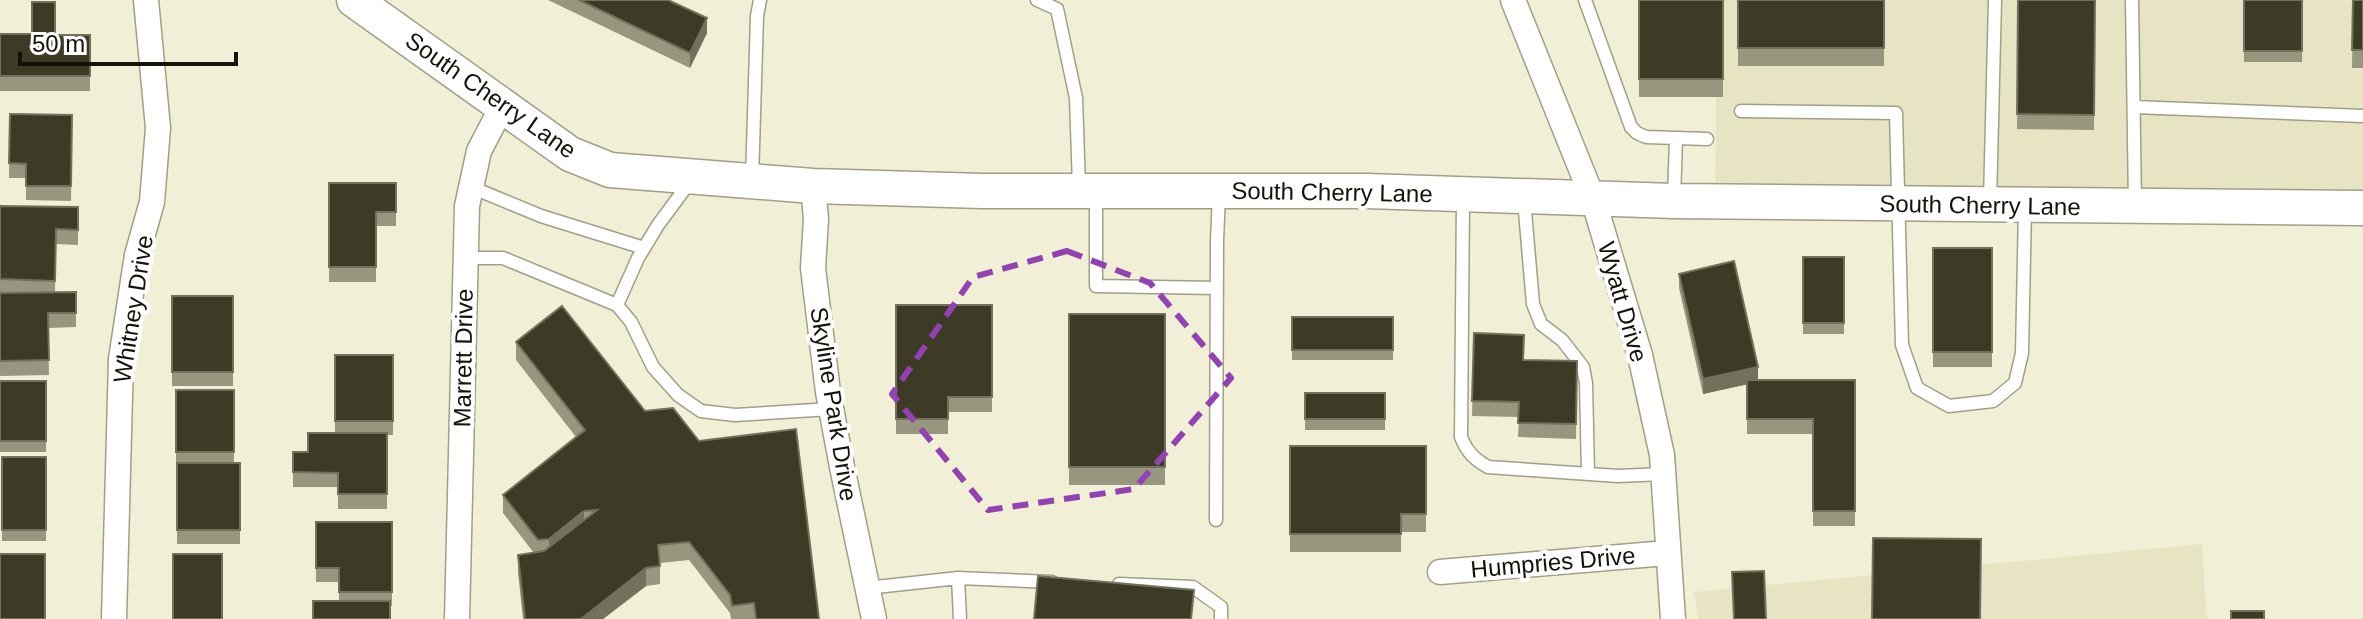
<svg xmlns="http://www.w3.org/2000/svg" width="2363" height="619" font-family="Helvetica,sans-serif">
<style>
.built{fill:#e6e4c3}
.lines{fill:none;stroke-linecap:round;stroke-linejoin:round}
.lane-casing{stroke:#a19f87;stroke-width:15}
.street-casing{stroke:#a19f87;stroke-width:27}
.secondary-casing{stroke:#a19f87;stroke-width:37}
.lane{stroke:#fff;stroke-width:12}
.street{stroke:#fff;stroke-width:24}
.secondary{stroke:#fff;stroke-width:34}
.wall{fill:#97967e}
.shaded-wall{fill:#73715b}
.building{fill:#3d3b26;stroke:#73715b;stroke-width:2}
.marked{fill:none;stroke:#9242b2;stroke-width:6;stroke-dasharray:16 10;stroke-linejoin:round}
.labels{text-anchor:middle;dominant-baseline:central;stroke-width:8;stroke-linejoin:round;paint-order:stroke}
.street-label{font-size:24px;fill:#14130a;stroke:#fff}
</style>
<rect width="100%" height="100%" fill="#f1f0d6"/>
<path class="built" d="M1718 0H2363V193L1715 189Z
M2202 544 2207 619H1698L1694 592Z"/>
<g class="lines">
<g class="lane-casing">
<path id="lane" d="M1037 0 1057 9 1076 98 1079 187
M1585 0 1631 127 1637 133 1646 137 1707 139
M2132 0 2135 205
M2134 107 2363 116
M1741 111 1896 113 1902 345 1917 388 1949 406 1993 401 2015 383 2022 353 2025 208
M752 180 757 16 760 0
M471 187 541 216 644 248
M1096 194V286L1217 288
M1463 198 1461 437C1467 452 1474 459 1488 467L1618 476 1663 474
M1674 198 1676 139
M1524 200 1533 304 1541 324 1562 340 1583 367 1586 383 1588 474
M1990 202 1995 0
M466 258H503L617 305 631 322 653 367 678 395 701 411 735 415 831 409
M617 305 638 258 658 225 692 179
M1216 520 1217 241 1219 194
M958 578 960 619
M1119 584 1193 587 1221 607V619
M867 588 958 578 1052 582"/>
</g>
<g class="street-casing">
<path id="street" d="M1513 0 1593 199 1640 355 1662 455 1673 619
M813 186 816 219 813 268 828 392 842 467 874 619
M1440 572 1667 553
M114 619 121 359 137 255 152 202 158 128 146 0
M457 619 467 206 479 151 503 105"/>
</g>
<g class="secondary-casing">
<path id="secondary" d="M354 0 570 154 610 170 813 186 982 191H1367L1674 201 2363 208"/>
</g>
<use href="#lane" class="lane"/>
<use href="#street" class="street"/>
<use href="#secondary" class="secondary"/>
</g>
<path class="wall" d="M548 0H668L707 33 690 68Z
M1639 0H1723V97H1639Z
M1738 0H1884V66H1738Z
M2018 0H2095L2094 130 2017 129Z
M2244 0H2302V62H2244Z
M2353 0H2363V68H2352Z
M0 34 90 35V91H0Z
M72 115 71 201 26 200V178H9V163Z
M329 183H396V226H376V282H329Z
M0 206 78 207V245L56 244 55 292H76V327L48 328 49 375 0 376Z
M1933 248H1992V367H1933Z
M1803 257H1844V334H1803Z
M1679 274 1758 380H1855V526H1813V434H1747V384L1703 394 1679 288Z
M172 296H233V386H172Z
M896 305H992V412H948V434H896Z
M1069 314H1165V485H1069Z
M1292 317H1393V360H1292Z
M1474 333 1524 360 1577 361 1576 439 1518 437 1519 417 1472 416Z
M516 342 645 411 819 619H731L730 613 689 560 660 563V584L646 586 603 619H523L518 573V555L534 553 503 513V495L576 437 516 360Z
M335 355H393V435H387V509H338V487H293V452H308L335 433Z
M0 381H46V452H0Z
M176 390H234V463H176Z
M1305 393H1385V430H1305Z
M1290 446H1426V532H1401V552H1290Z
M2 457H46V541H2Z
M177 463H240V544H177Z
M316 522H392V606L339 601V582H316Z"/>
<path class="shaded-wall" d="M707 18V33L690 68V53Z
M1758 367V382L1703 394V379Z
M584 511V529L549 557V539Z
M646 568V586L603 619H581Z"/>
<path class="building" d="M579 0H668L707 18 690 53Z
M1639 0H1723V79H1639Z
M1738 0H1884V48H1738Z
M2018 0H2095L2094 115 2017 114Z
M2244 0H2302V51H2244Z
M2353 0H2363V50H2352Z
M32 2H55V35H90V76H0V34H32Z
M10 114 72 115 71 186H26V164L9 163Z
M329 183H396V212H376V267H329Z
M0 206 78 207V230L56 229 55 281 0 279Z
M1933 248H1992V352H1933Z
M1803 257H1844V323H1803Z
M1734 261 1758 367 1703 379 1679 274Z
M76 292V313H48L49 360 0 361V293Z
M172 296H233V372H172Z
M896 305H992V397H948V419H896Z
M562 306 645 411 673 408 699 441 796 429 819 619H756L754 603 732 606 730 595 689 542 658 545 660 566 646 568 581 619H525L518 555 544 551 597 510 584 511 549 539 538 540 503 495 585 430 516 342Z
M1069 314H1165V467H1069Z
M1292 317H1393V350H1292Z
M1474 333 1524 335 1523 360 1577 361 1576 424 1518 423 1519 402 1472 401Z
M335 355H393V421H335Z
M1747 380H1855V511H1813V419H1747Z
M0 381H46V441H0Z
M176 390H234V452H176Z
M1305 393H1385V419H1305Z
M308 433H387V494H338V473L293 472V452H308Z
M1290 446H1426V514H1401V534H1290Z
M2 457H46V530H2Z
M177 463H240V530H177Z
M316 522H392V592H339V568H316Z
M1873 538 1981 539 1980 619H1872Z
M0 554H45V619H0Z
M173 554H222V619H173Z
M1764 571 1766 619H1734L1732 572Z
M1038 576 1194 590 1191 619H1034Z
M313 601H390V619H313Z
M2231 611H2264V619H2231Z"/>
<path class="marked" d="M1067 251 1150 283 1231 378 1134 489 988 510 892 394 973 277Z"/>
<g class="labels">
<g class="street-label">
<text transform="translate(491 95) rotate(35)">South Cherry Lane</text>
<text transform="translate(1332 192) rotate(1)">South Cherry Lane</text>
<text transform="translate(1980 205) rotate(1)">South Cherry Lane</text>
<text transform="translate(1623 302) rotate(74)">Wyatt Drive</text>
<text transform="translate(133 309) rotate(-81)">Whitney Drive</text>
<text transform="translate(463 358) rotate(-89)">Marrett Drive</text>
<text transform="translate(834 404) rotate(81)">Skyline Park Drive</text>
<text transform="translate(1553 562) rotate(-5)">Humpries Drive</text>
</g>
</g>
<path d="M20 52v12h216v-12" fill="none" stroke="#14130a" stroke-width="4"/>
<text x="32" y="52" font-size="24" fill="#14130a" stroke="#ffffff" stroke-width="6" paint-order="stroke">50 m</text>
</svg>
